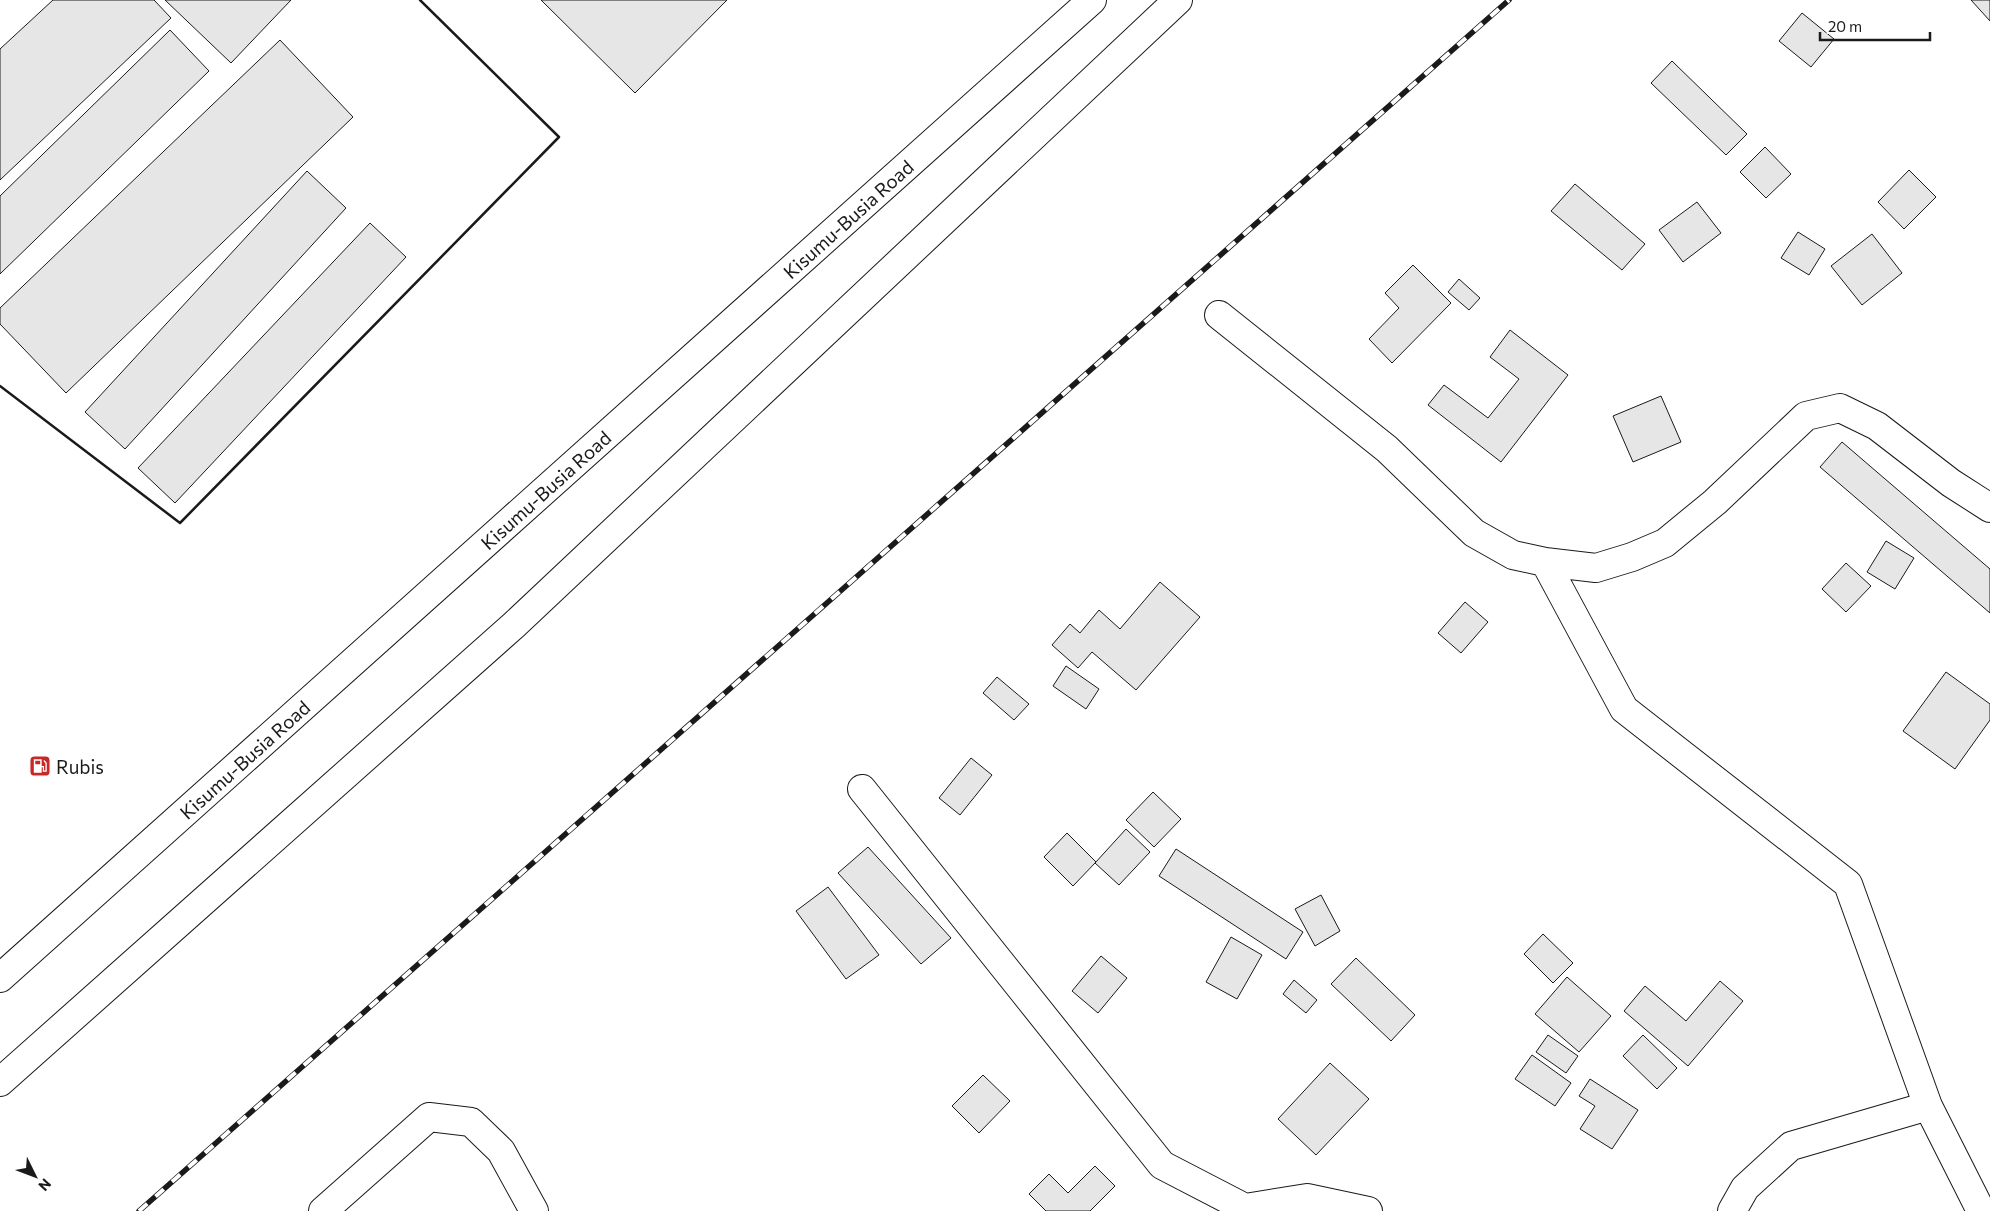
<svg xmlns="http://www.w3.org/2000/svg" width="1990" height="1211" font-family="Commissioner,sans-serif">
<style>
.building{fill:#e6e6e6;stroke:#1a1a1a}
.lines{fill:none;stroke-linecap:round;stroke-linejoin:round}
.street-casing{stroke:#1a1a1a;stroke-width:30}
.highway-casing{stroke:#1a1a1a;stroke-width:30}
.street{stroke:#fff;stroke-width:28}
.highway{stroke:#fff;stroke-width:28}
.rail-casing{stroke:#1a1a1a;stroke-width:5.5}
.rail{stroke:#fff;stroke-width:4;stroke-dasharray:11;stroke-linecap:butt}
.wall{stroke:#1a1a1a;stroke-width:2.5}
.labels{text-anchor:middle;dominant-baseline:central;stroke-width:4;stroke-linejoin:round;paint-order:stroke}
.street-label{font-size:19px;fill:#1a1a1a;stroke:#fff}
.poi-label{font-size:19px;fill:#1a1a1a;stroke:#fff;text-anchor:start}
</style>
<rect width="100%" height="100%" fill="#fff"/>
<path class="building" d="M53 0H154L171 18 0 180V49Z
M165 0H291L231 63Z
M541 0H727L635 93Z
M1971 0H1990V21Z
M1802 13 1834 39 1811 67 1779 41Z
M170 30 209 71 0 274V196Z
M280 40 353 117 66 393 0 324V308Z
M1672 61 1747 134 1726 155 1651 83Z
M1765 147 1791 174 1766 198 1740 172Z
M1909 170 1936 197 1904 229 1878 202Z
M307 171 346 208 125 449 85 412Z
M1575 184 1645 244 1622 270 1551 211Z
M1697 202 1721 233 1683 262 1659 230Z
M370 223 406 257 175 503 138 468Z
M1798 232 1825 249 1809 275 1781 258Z
M1872 234 1902 273 1862 305 1831 266Z
M1413 265 1451 303 1392 363 1369 339 1399 308 1385 293Z
M1459 279 1480 298 1469 310 1448 292Z
M1510 330 1568 375 1501 462 1428 405 1444 385 1488 418 1519 379 1490 357Z
M1661 396 1681 442 1633 462 1613 416Z
M1842 442 1990 569V613L1820 467Z
M1886 541 1914 558 1895 589 1867 572Z
M1846 563 1871 586 1846 612 1822 589Z
M1160 582 1200 617 1136 690 1092 652 1078 668 1052 645 1070 624 1080 633 1099 610 1120 629Z
M1465 602 1488 622 1461 653 1438 633Z
M1066 666 1099 689 1086 709 1053 686Z
M1946 672 1990 704V720L1955 769 1903 731Z
M997 677 1029 704 1014 720 983 693Z
M971 758 992 775 960 815 939 798Z
M1153 792 1181 819 1154 847 1126 820Z
M1126 829 1150 852 1119 885 1095 863Z
M1067 833 1096 862 1073 886 1044 857Z
M868 847 951 938 921 964 838 873Z
M1176 849 1303 932 1286 959 1159 876Z
M828 887 879 955 846 979 796 911Z
M1321 895 1340 931 1315 946 1295 909Z
M1543 934 1573 963 1553 983 1524 954Z
M1231 937 1262 955 1237 999 1206 982Z
M1101 956 1127 978 1098 1013 1072 991Z
M1356 958 1415 1015 1391 1041 1331 984Z
M1567 977 1611 1016 1579 1052 1535 1014Z
M1294 980 1317 1000 1306 1013 1283 994Z
M1720 981 1743 1001 1688 1066 1624 1011 1645 986 1686 1021Z
M1548 1035 1578 1056 1566 1073 1536 1052Z
M1643 1035 1677 1068 1657 1089 1623 1056Z
M1532 1055 1571 1083 1555 1106 1515 1079Z
M1330 1063 1369 1099 1316 1155 1278 1119Z
M983 1075 1010 1101 979 1133 952 1106Z
M1590 1079 1638 1110 1612 1149 1580 1129 1595 1106 1579 1096Z
M1095 1166 1115 1186 1090 1211H1046L1029 1194 1049 1174 1068 1193Z"/>
<g class="lines">
<g class="street-casing">
<path id="street" d="M1219 315 1387 449 1474 533 1513 555 1545 562 1596 568 1632 557 1665 543 1715 502 1806 416 1840 408 1877 426 1951 483 1990 508
M1545 562 1624 709 1848 884 1928 1106 1981 1211
M862 789 1162 1165 1245 1208 1307 1198 1368 1211
M0 1082 514 625 1178 0
M323 1211 429 1117 471 1122 501 1151 534 1211
M1732 1211 1745 1188 1791 1146 1928 1106"/>
</g>
<g class="highway-casing">
<g id="highway">
<path id="s1" d="M0 978 1092 0"/>
</g>
</g>
<use href="#street" class="street"/>
<use href="#highway" class="highway"/>
<g class="rail-casing">
<path id="rail" d="M139 1211 1509 0"/>
</g>
<use href="#rail" class="rail"/>
<path class="wall" d="M0 386 180 523 559 137 420 0"/>
</g>
<defs>
<g id="fuel-square" transform="scale(1.125)"><rect x="-9" y="-9" width="18" height="18" rx="4" fill="#c62828" stroke="#fff"/><path d="M-5.5-6h7V0h2V4h1.3V-2.5L3-4.5l.8-.8L6-3V5H2.5V1h-1V6h-7ZM-4.2-4.7v3.2H.2V-4.7Z" fill="#fff"/></g>
</defs>
<g fill-rule="evenodd">
<use href="#fuel-square" x="40" y="766"/>
</g>
<g class="labels">
<g class="street-label">
<text stroke="none"><textPath href="#s1" startOffset="1138">Kisumu-Busia Road</textPath></text>
<text stroke="none"><textPath href="#s1" startOffset="732">Kisumu-Busia Road</textPath></text>
<text stroke="none"><textPath href="#s1" startOffset="328">Kisumu-Busia Road</textPath></text>
</g>
<g class="poi-label">
<text x="56" y="766">Rubis</text>
</g>
</g>
<g transform="translate(35 1176) rotate(132)" stroke="#ffffff" stroke-width="4" paint-order="stroke">
<path d="M0-4L9 19L0 12L-9 19Z" fill="#1a1a1a"/>
<text y="-8" font-size="14" font-weight="bold" text-anchor="middle" fill="#1a1a1a">N</text>
</g>
<path d="M1820 32v8h110v-8" fill="none" stroke="#1a1a1a" stroke-width="2.5"/>
<text x="1828" y="32" font-size="15" fill="#1a1a1a" stroke="#ffffff" stroke-width="4" paint-order="stroke">20 m</text>
</svg>
